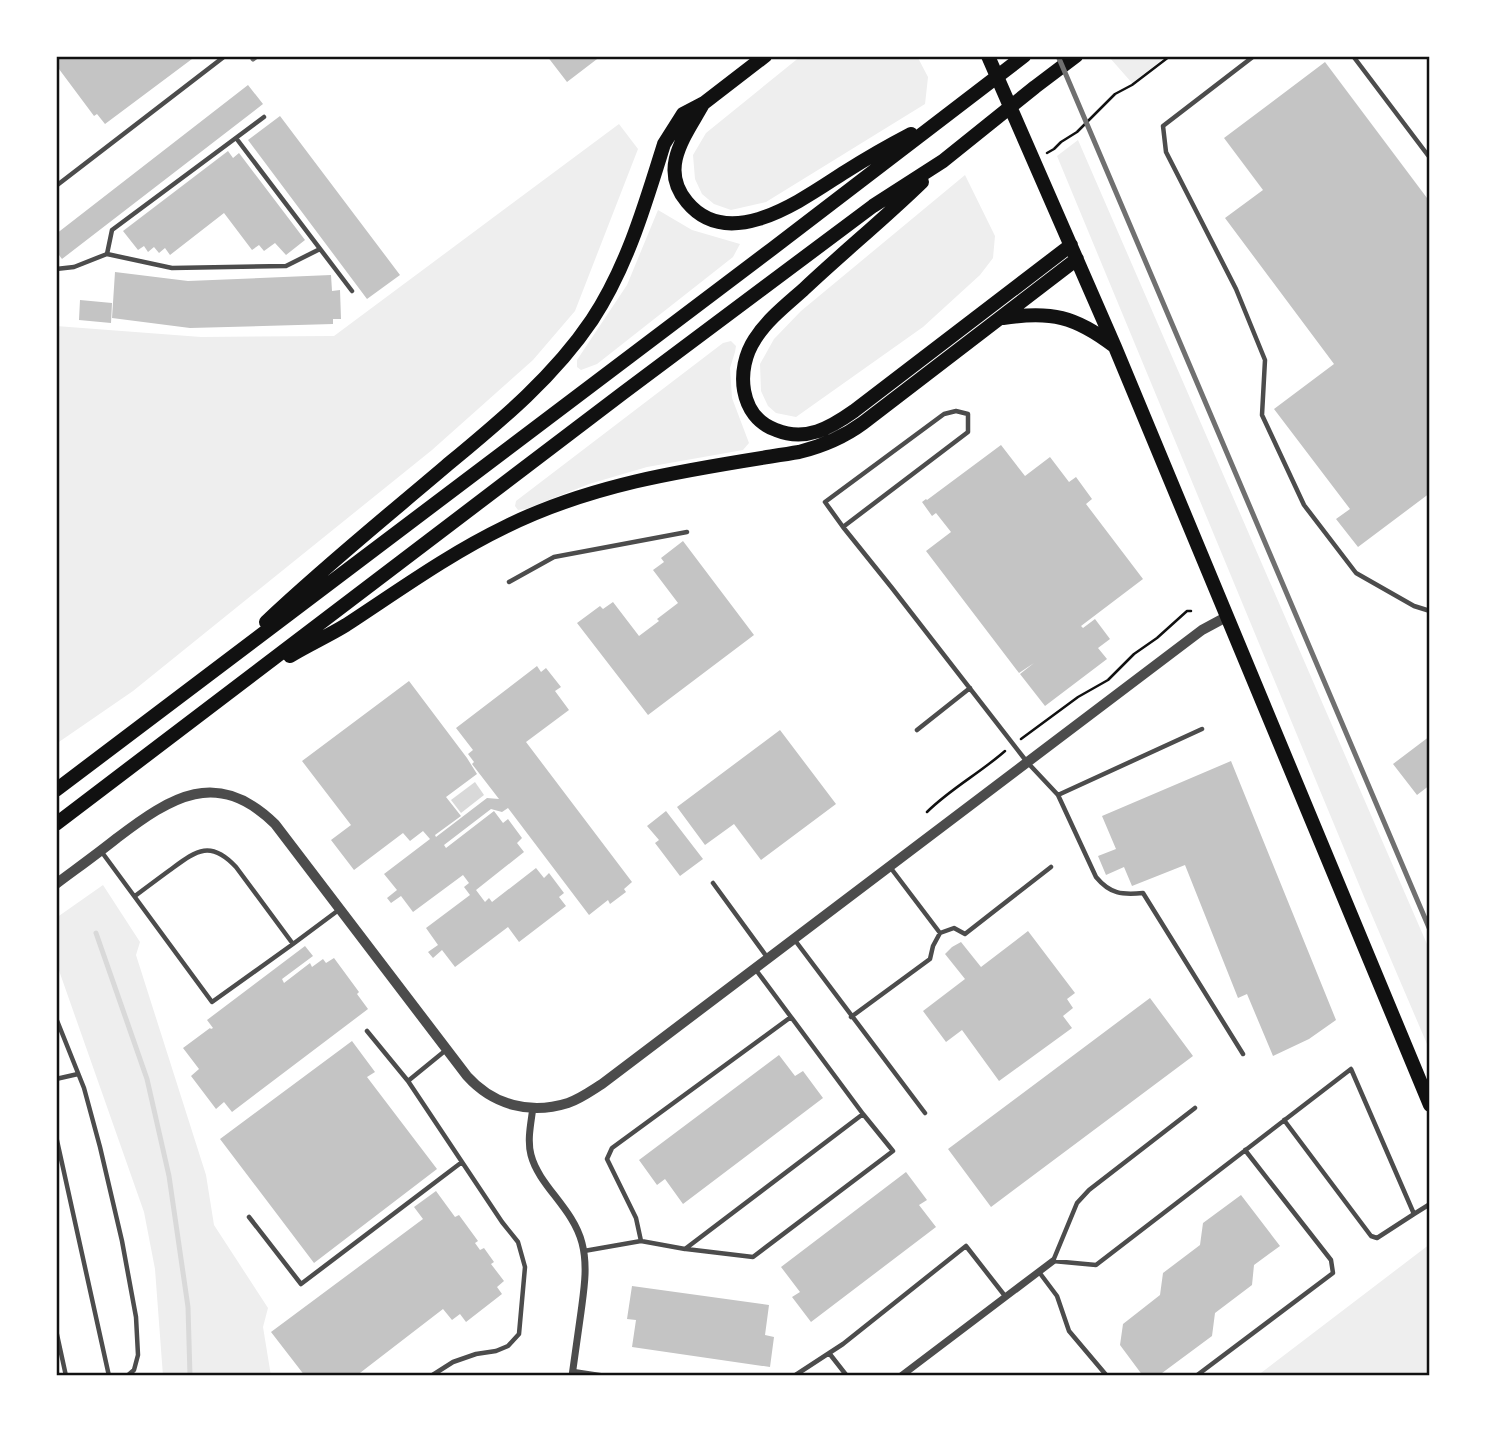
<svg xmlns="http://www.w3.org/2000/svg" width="1486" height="1432" font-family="'Nunito Sans',sans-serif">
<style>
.green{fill:#eee}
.water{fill:#d9d9d9}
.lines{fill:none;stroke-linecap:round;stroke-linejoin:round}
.stream{stroke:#d9d9d9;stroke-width:5}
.building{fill:#c4c4c4}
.path{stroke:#111;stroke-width:2.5}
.service{stroke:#4c4c4c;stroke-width:4.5}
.minor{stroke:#4c4c4c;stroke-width:7}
.tertiary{stroke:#4c4c4c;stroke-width:10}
.primary{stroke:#111;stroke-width:14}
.rail{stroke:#707070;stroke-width:5}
.neatline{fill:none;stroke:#111;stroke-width:2.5}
</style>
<rect width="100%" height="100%" fill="#fff"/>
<path class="green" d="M801 56H917L928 77 925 104 766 202 731 210 714 204 702 194 695 179 693 155 706 133Z
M1112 56H1167L1132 83 1110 58Z
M619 124 638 149 575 311 533 360 432 450 133 691 56 744V326L201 337 334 336Z
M1078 140 1430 951V1051L1365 899 1057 156Z
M965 175 995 236 993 258 980 275 923 327 796 417 776 413 768 406 761 391 760 364 774 339 801 311Z
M658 210 692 230 740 244 733 257 597 364 581 370 577 367V360L627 285Z
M731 341 736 346 735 352 730 368 732 398 749 443 743 450 647 467 589 484 526 509 518 510 515 506 516 501 723 343Z
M103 885 140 942 136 955 206 1175 214 1225 268 1308 263 1327 271 1376H163L155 1269 144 1212 56 962V918Z
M1430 1244V1376H1257Z"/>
<path class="water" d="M475 782 484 795 461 813 451 800Z"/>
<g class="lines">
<path class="stream" d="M96 933 147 1079 169 1176 188 1307 190 1376"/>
</g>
<path class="building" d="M56 56H196L105 124 97 114 94 116 56 65Z
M547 56H601L567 82Z
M1325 62 1430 202V493L1358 547 1336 519 1350 509 1274 409 1334 364 1225 218 1263 190 1224 138Z
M248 85 263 104 62 259 56 251V234Z
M280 116 400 275 367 299 248 140Z
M228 151 233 158 239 153 305 240 286 255 275 243 264 251 259 245 252 250 224 213 170 255 165 248 159 253 154 247 148 252 144 246 138 250 123 231Z
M115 272 188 281 331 275 332 291 340 290 341 319H333V324L190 328 112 318Z
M80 300 112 303 111 323 79 320Z
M1001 445 1025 476 1050 457 1069 482 1076 477 1092 499 1086 504 1143 579 1081 626 1083 628 1095 619 1110 639 1098 648 1107 659 1045 706 1020 674 1034 663 1019 673 926 551 951 532 936 513 932 516 922 502 926 499 927 500Z
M683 541 754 635 648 715 577 623 600 606 603 609 613 602 639 636 659 621 657 619 678 603 653 570 664 562 661 558Z
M537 666 541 672 546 668 561 687 555 691 569 710 526 742 632 882 624 889 626 892 610 904 608 900 589 915 508 808 502 812 491 809 444 845 446 848 494 811 503 823 508 819 522 838 517 843 524 852 476 890 485 902 489 898 492 902 536 868 544 878 549 873 564 893 559 897 566 906 519 942 508 927 455 967 442 950 433 958 428 952 438 945 426 928 470 895 464 887 469 883 463 875 413 912 401 896 391 903 387 898 397 890 384 874 430 839 423 831 410 841 403 833 354 870 331 840 351 825 302 761 409 681 467 758 477 774 446 797 461 816 435 835 436 837 487 798 499 799 472 764 474 762 468 754 473 750 456 728Z
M780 730 836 804 761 860 734 824 705 845 677 807Z
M1430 736V785L1417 795 1393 764Z
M1231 761 1336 1020 1309 1039 1273 1056 1247 994 1238 998 1185 865 1132 886 1124 867 1106 875 1098 856 1116 849 1102 816Z
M666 811 703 859 680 876 655 843 659 840 647 826Z
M1028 931 1075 993 1067 999 1073 1008 1063 1016 1072 1028 999 1081 962 1030 946 1042 923 1011 965 979 945 954 952 947 961 942 981 967Z
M305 946 313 956 282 979 284 983 310 963 312 967 323 959 326 963 334 958 359 992 357 994 368 1009 232 1112 224 1102 216 1109 191 1076 199 1069 183 1048 210 1028 211 1029 213 1028 207 1020Z
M1150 998 1193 1056 991 1207 948 1149Z
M352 1041 375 1072 367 1077 437 1169 314 1263 220 1139Z
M779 1055 795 1076 803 1071 823 1098 683 1204 665 1179 657 1185 639 1160Z
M906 1172 927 1200 919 1205 936 1227 811 1322 792 1297 800 1292 781 1267Z
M436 1191 455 1217 459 1215 478 1241 475 1243 480 1250 484 1248 494 1262 491 1264 504 1281 497 1287 502 1294 466 1322 460 1314 452 1320 443 1309 356 1376H305L271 1332 423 1219 414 1207Z
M1241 1195 1280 1246 1254 1265 1252 1285 1215 1313 1212 1336 1158 1376H1143L1120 1345 1123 1324 1160 1295 1163 1273 1200 1245 1203 1223Z
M632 1286 769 1305 765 1335 774 1337 770 1367 632 1347 636 1320 627 1319Z"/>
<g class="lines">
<path class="path" d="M1047 153 1054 149 1061 142 1077 132 1115 94 1132 85 1170 56
M1021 739 1078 697 1108 680 1134 654 1157 638 1187 611H1191
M927 812C950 789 980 773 1005 751"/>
<path class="service" d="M1254 56 1163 126 1166 152 1236 289 1265 360 1262 415 1304 505 1356 573 1414 606 1430 611
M1353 56 1430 158
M236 138 352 291
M56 186 225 56
M107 254 112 230 264 117
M56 269 74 267 107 254 172 268 286 266 320 249
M843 527 825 502 944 414 956 411 968 414V432L843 527 892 588 1027 762 1058 795 1202 729
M509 582 554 557 687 532
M917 730 970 688
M1058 795 1096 877C1110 894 1122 895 1143 893L1243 1054
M101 851 212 1002 293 944 236 867C210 839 196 851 170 870 159 878 147 887 135 896
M890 867 940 933
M713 883 767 957
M794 939 925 1113
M293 944 340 909
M756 970 791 1017
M851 1017 930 959 933 946 940 933 954 928 965 934 1051 867
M56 1018 84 1088 100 1147 122 1241 136 1317 138 1355 134 1370 127 1376
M367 1031 408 1081 446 1050
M56 1079 78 1074
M408 1081 502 1222 518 1242 525 1267 519 1334 508 1346 496 1351 476 1354 453 1362 431 1376
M1195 1108 1089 1190 1077 1203 1053 1261 1096 1265 1351 1069 1414 1214 1430 1204
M1284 1120 1371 1236 1377 1238 1414 1214
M56 1136 109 1376
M249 1217 301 1284 462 1162
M686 1249 753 1257 893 1151 863 1114
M584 1251 641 1241 636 1218 607 1159 612 1148 791 1017 863 1114 685 1249 641 1241
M1039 1272 1057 1296 1069 1331 1107 1376
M56 1330 66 1376
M829 1353 847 1376
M573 1371 606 1376
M794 1376 843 1344 966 1246 1005 1296
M1196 1376 1333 1273 1331 1260 1245 1150"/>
<path class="minor" d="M533 1107C531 1123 527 1140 531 1155 539 1186 573 1208 582 1243 588 1266 584 1289 581 1312 578 1333 575 1355 572 1376
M901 1376 1053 1261"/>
<path class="tertiary" d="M56 884C76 869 97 854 117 838 171 797 217 767 275 824L467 1076C493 1105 530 1115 568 1103 580 1099 591 1091 602 1084L1202 630 1228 616"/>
<path class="primary" d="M988 56 1115 347 1430 1105
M703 104C686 135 658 168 687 202 730 254 804 198 845 172 867 158 888 146 911 134
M922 182C883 220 842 253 803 290 786 305 767 320 755 339 735 369 739 417 776 430 806 442 830 428 854 411L1071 245
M1003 318C1051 311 1075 316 1114 346
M266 622C324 567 386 517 446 466 499 422 553 378 592 320 627 267 645 205 664 144L683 114 704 103 765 56
M290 656C308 645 328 636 346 625 398 591 449 554 505 527 597 481 700 468 799 452 823 446 844 437 863 423L1077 259
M56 790 772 249 1024 56
M56 824 623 393 873 206 943 161 1035 87 1076 56"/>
<path class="rail" d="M1058 56 1430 930
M253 59 257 56"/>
</g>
<rect width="1486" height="1432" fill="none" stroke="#ffffff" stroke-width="116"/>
<rect x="58" y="58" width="1370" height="1316" class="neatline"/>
</svg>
